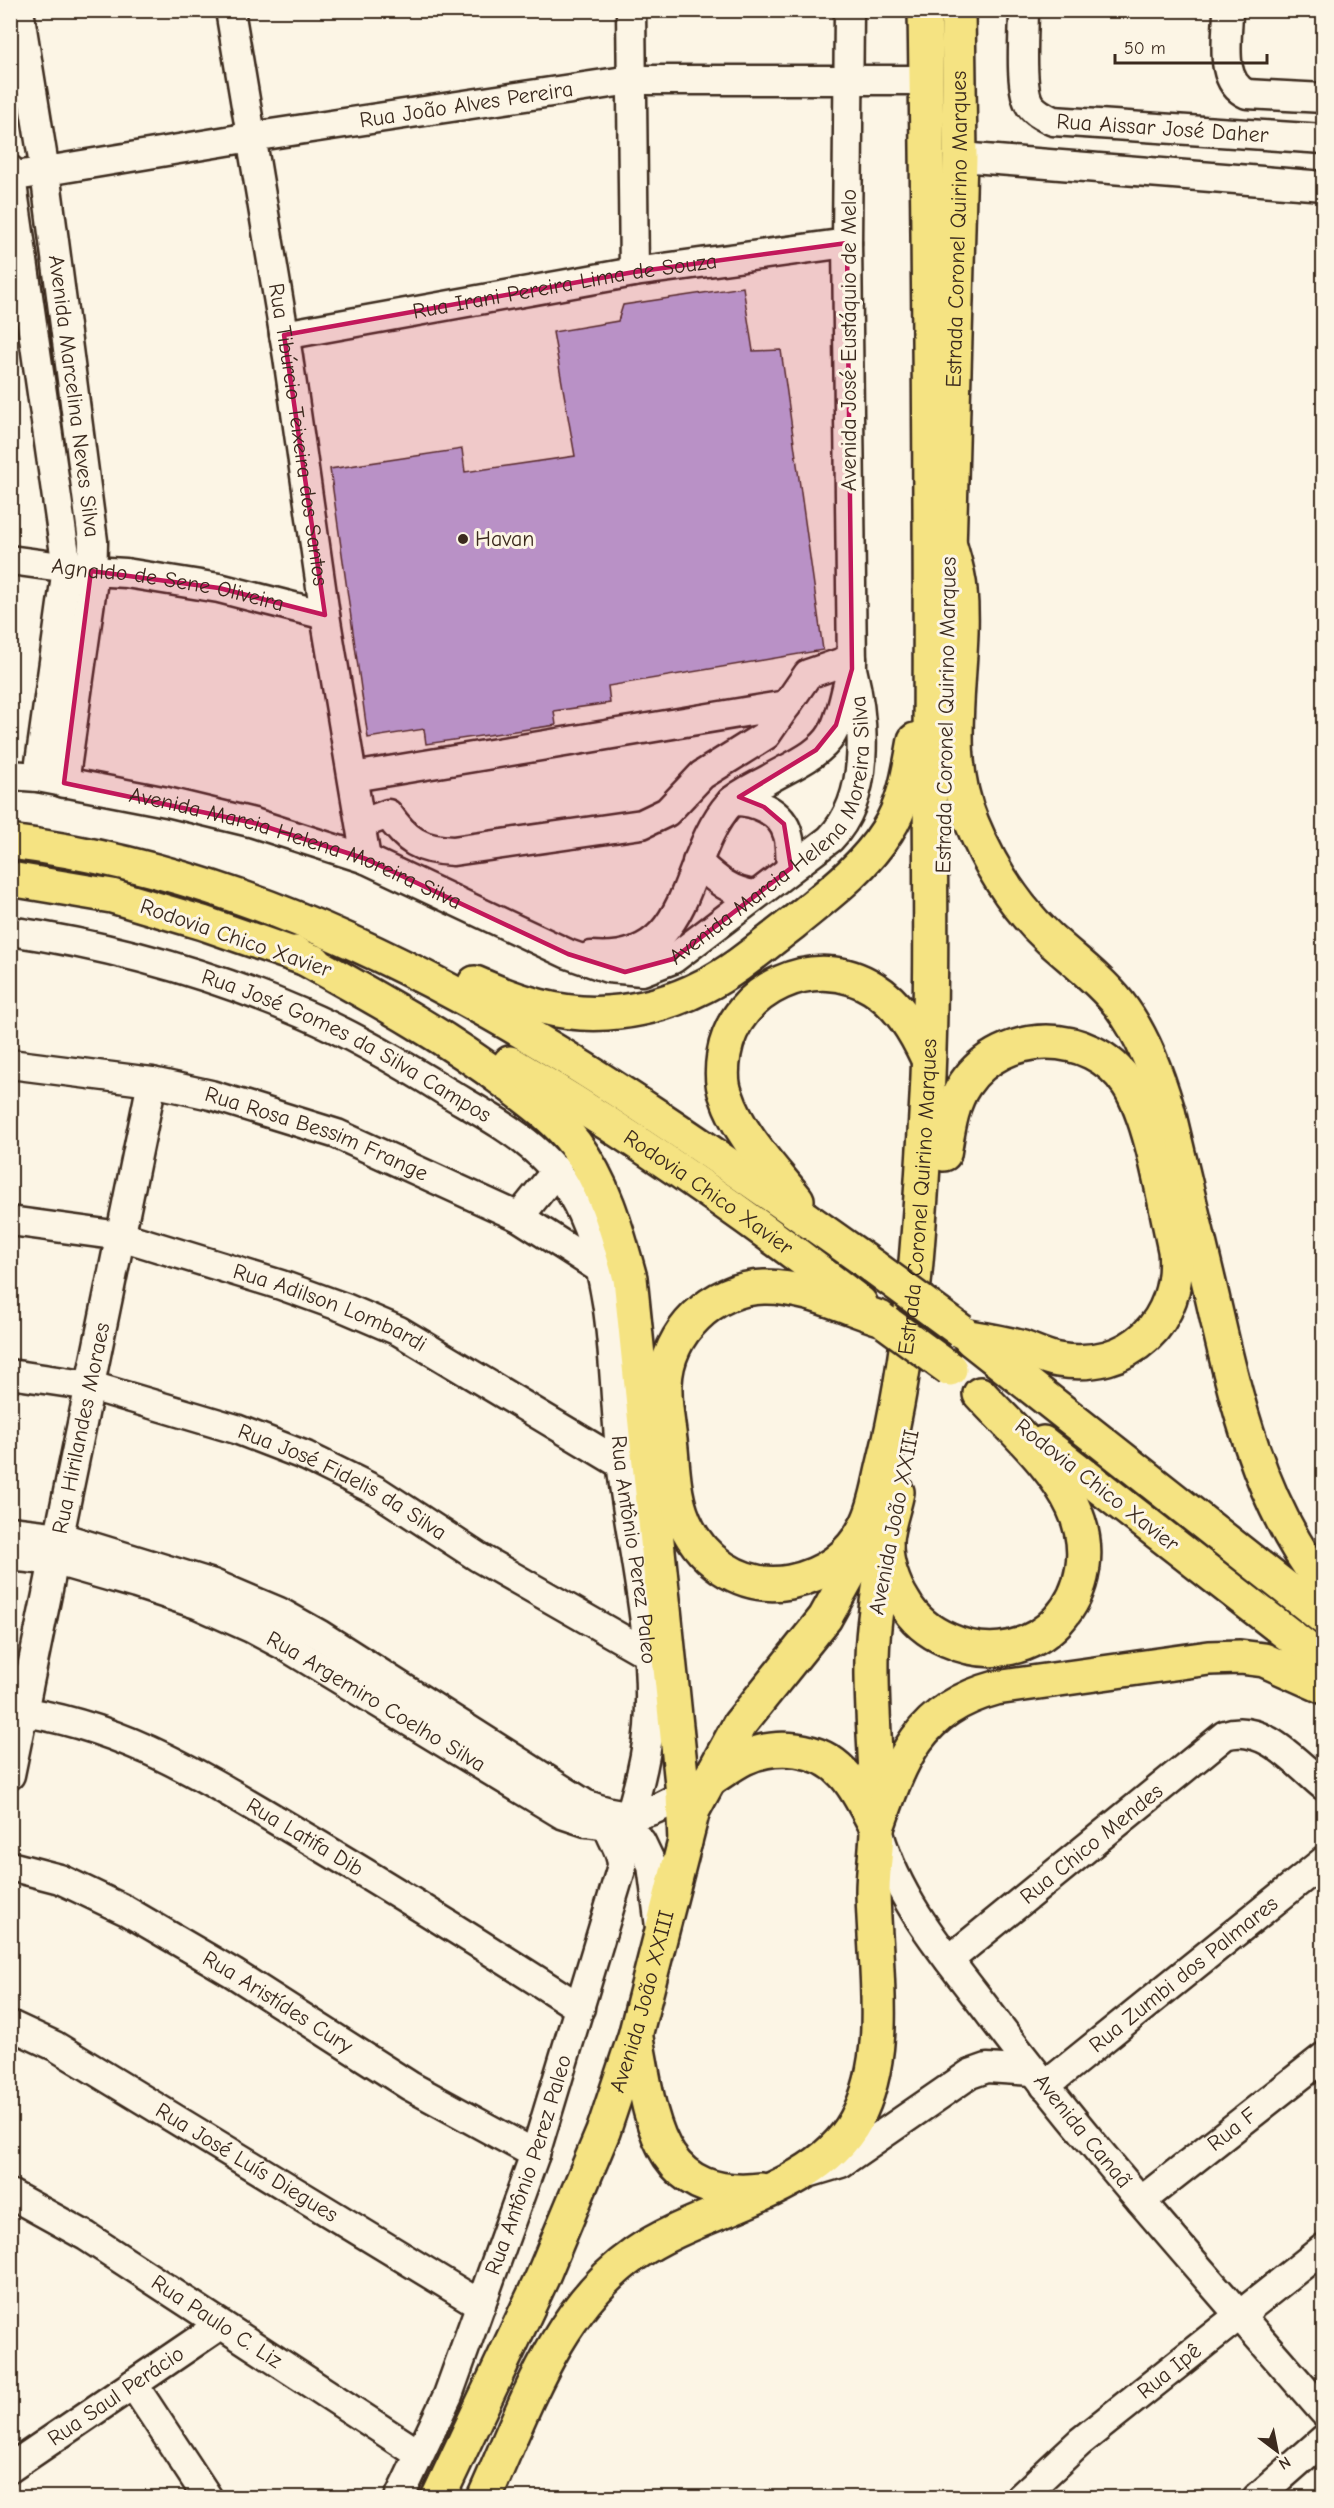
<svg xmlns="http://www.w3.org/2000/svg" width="1334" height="2508" font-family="'Comic Neue',sans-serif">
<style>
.building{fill:#b7b0e2;stroke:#3b2a1e;stroke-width:1.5}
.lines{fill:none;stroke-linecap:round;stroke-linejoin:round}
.minor-casing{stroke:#3b2a1e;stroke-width:33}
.major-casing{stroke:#3b2a1e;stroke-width:38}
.highway-casing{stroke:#3b2a1e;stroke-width:38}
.minor{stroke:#fcf5e5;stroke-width:28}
.major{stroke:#f5e382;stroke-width:33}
.highway{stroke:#f5e382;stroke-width:33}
.highway-bridge-casing{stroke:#3b2a1e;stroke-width:38;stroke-linecap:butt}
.highway-bridge{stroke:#f5e382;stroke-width:33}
.marked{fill:#c2185b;fill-opacity:0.2;stroke:#c2185b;stroke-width:4.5;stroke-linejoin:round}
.poi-dot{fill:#3b2a1e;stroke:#fcf5e5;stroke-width:2}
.labels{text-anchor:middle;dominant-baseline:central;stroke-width:6;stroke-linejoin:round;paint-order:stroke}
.street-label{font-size:22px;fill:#3b2a1e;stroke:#fcf5e5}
.poi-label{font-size:22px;fill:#3b2a1e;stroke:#fcf5e5;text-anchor:start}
</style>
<rect width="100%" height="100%" fill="#fcf5e5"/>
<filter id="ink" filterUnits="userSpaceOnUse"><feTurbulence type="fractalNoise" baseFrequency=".0167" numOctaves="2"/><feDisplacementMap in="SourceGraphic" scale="12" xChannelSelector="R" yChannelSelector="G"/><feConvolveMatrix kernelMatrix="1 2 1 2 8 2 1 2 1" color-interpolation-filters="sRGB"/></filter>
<g filter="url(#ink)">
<path class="building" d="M743 287 753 351 781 350 823 650 608 686 610 703 554 711 556 725 426 744 424 729 368 738 330 469 462 449 465 472 575 456 553 332 618 321 623 305Z"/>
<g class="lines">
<g class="minor-casing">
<g id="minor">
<path id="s1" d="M19 10 45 172 93 541 92 587 64 783"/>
<path id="s2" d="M230 10 288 357 325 615 366 859"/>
<path d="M631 10 634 272"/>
<path id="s3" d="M1024 10C1024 32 1019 89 1030 105 1036 113 1044 117 1053 121L1324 139"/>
<path d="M1228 10C1228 38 1218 81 1247 94L1324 98"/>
<path d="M960 157 1324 186"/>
<path d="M10 170 67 568 38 777"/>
<path id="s4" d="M10 177 251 137 631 80H926"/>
<path id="s5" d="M284 335 634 272 847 243"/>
<path id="s6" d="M10 560 91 571 126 573 219 588 325 615"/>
<path id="s7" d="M10 775 38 777 167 802 254 823 366 859 568 954 608 968 642 971 673 959 830 839C871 797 865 721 852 669L847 243 849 10"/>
<path d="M353 777 787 705"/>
<path d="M732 801C754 800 782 811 788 835 791 845 790 857 791 868"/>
<path d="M361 824 388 814C406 840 420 850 453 851L642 824 667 812 702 775 766 735 808 674 852 659"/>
<path d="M697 862C716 879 729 892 755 895"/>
<path id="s8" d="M10 931C112 946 212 974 306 1015 355 1036 402 1064 447 1092 504 1126 554 1150 582 1214 620 1298 611 1395 624 1485 635 1564 655 1647 649 1727 646 1759 636 1797 626 1827"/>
<path d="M591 956C696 965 680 858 730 803 740 793 757 786 769 779 789 767 820 755 832 734 842 717 845 692 851 673"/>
<path id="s9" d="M10 1064 152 1082 211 1095 337 1134 519 1217 602 1270"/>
<path d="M519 1217 557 1170"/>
<path id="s10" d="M10 1221 121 1236 281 1285 345 1308 399 1331 621 1464"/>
<path id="s11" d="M10 1374 91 1386 236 1429 306 1456 377 1491 478 1557 648 1654"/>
<path d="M10 1531 60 1537 213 1584 279 1612 320 1635 585 1804C641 1826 653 1810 701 1785"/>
<path id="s12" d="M10 1556 56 1561 136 1584 197 1604 251 1628 285 1646 562 1814 586 1822 626 1827 641 1842 652 1865 660 1927"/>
<path id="s13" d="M10 1710C119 1723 202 1776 293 1830 390 1887 485 1947 580 2008"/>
<path id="s14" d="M10 1775 152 1082"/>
<path id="s15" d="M879 1833C899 1903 947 1957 990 2014 1094 2152 1210 2281 1324 2412"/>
<path id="s16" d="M10 1866 60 1879 125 1910 233 1973 410 2086 535 2154"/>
<path id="s17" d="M949 1960 1225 1735C1263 1722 1297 1764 1324 1786"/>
<path id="s18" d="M10 2025 55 2046 481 2305"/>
<path id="s19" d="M1045 2086 1324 1861"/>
<path d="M811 2172 841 2163 970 2074 987 2068 1033 2071"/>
<path id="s20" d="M10 2194 86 2236 419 2454"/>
<path id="s21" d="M1141 2201 1324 2057"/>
<path d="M133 2384 208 2498"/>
<path id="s22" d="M10 2468 220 2325"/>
<path id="s23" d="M399 2498 448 2395 535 2154 622 1866C622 1846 604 1833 608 1813"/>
<path id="s24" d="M1020 2498 1080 2442 1324 2248"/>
<path d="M1257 2498 1324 2439"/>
</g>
</g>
<g class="major-casing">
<g id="major">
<path d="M709 1780C720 1773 732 1764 744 1758 776 1743 819 1747 843 1773 857 1787 865 1807 875 1824"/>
<path d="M636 2038C651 2116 655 2202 761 2190"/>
<path id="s25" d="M438 2498 542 2278 603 2132 635 2036 693 1810 739 1725 825 1618 851 1571 866 1529"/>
<path d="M484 2498C523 2413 555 2310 635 2254 700 2208 816 2194 856 2120 892 2054 874 1964 873 1891 873 1870 877 1849 877 1829 878 1772 871 1715 872 1658 873 1620 880 1583 886 1545"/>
</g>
</g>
<g class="highway-casing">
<g id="highway">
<path d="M950 546C954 560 959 575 960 590 967 667 940 749 972 823 990 867 1015 907 1050 939 1073 960 1099 979 1119 1004 1143 1035 1157 1074 1168 1111 1183 1172 1197 1234 1212 1296 1235 1397 1259 1503 1324 1586"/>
<path id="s26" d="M949 551 960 157 958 10"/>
<path d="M10 842C339 883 612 1081 874 1267"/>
<path d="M10 879 112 896 203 923 315 962"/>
<path d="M295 953C368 994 441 1033 508 1084 532 1102 557 1120 575 1144 605 1184 617 1231 630 1278L683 1794 685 1842"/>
<path d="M475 983C518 1002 560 1016 607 1013 640 1011 675 1001 704 986 736 970 764 945 793 923 827 895 863 869 887 831 905 803 909 772 915 740"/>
<path id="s27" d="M510 1063C632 1135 748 1216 860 1303"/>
<path d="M944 1154C948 1131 951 1104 965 1084 1003 1028 1091 1028 1128 1084 1152 1120 1165 1206 1175 1250 1182 1322 1129 1372 1058 1360 1046 1358 1034 1352 1023 1348 1005 1343 988 1340 969 1337"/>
<path d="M797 1200C771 1167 739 1135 726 1095 721 1083 722 1067 724 1054 735 988 816 951 873 988 899 1004 915 1031 928 1059"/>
<path id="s28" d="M880 1318C843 1306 803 1286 764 1287 713 1288 667 1332 665 1384 664 1405 669 1428 671 1449 673 1471 674 1492 681 1513 697 1559 741 1591 790 1582 824 1575 850 1557 866 1526 876 1508 879 1484 884 1464 914 1345 920 1220 927 1097 933 985 930 873 930 761 931 511 929 260 925 10"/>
<path d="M972 1340 1324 1618"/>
<path d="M1043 1443 1324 1662"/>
<path d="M897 1492C894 1508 887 1525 886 1541 885 1562 893 1585 904 1602 914 1620 929 1632 948 1640 1035 1679 1113 1592 1073 1507 1053 1464 1012 1429 980 1394"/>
<path d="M877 1828C901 1759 918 1709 996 1688L1209 1658 1240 1657 1264 1660 1324 1687"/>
</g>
</g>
<use href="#minor" class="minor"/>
<use href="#major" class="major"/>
<use href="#highway" class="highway"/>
<g class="highway-bridge-casing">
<path id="highway-bridge" d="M874 1267 961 1331
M887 1323 950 1369"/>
</g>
<use href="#highway-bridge" class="highway-bridge"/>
</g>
</g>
<path class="marked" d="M847 243 852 669 836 725 816 750 739 797 764 807 784 824 791 868 673 959 625 972 568 954 366 859 254 823 64 783 91 571 219 588 325 615 284 335 634 272Z"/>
<circle class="poi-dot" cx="463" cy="539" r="6"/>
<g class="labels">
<g class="street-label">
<text stroke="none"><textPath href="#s4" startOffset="462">Rua João Alves Pereira</textPath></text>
<text stroke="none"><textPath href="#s3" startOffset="234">Rua Aissar José Daher</textPath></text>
<text stroke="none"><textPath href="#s26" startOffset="322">Estrada Coronel Quirino Marques</textPath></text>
<text stroke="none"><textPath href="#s5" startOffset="285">Rua Irani Pereira Lima de Souza</textPath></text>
<text transform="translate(849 340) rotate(-90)">Avenida José Eustáquio de Melo</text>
<text stroke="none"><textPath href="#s1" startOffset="390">Avenida Marcelina Neves Silva</textPath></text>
<text stroke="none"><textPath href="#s2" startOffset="430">Rua Tibúrcio Teixeira dos Santos</textPath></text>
<text stroke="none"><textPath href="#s6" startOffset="160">Agnaldo de Sene Oliveira</textPath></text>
<text transform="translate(946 715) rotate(-89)">Estrada Coronel Quirino Marques</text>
<text stroke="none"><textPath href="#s7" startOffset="873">Avenida Marcia Helena Moreira Silva</textPath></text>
<text stroke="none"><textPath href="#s7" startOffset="296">Avenida Marcia Helena Moreira Silva</textPath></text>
<text transform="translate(236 938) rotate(19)">Rodovia Chico Xavier</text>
<text stroke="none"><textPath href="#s8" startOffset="358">Rua José Gomes da Silva Campos</textPath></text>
<text stroke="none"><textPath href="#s9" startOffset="316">Rua Rosa Bessim Frange</textPath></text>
<text stroke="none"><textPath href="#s27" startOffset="237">Rodovia Chico Xavier</textPath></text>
<text stroke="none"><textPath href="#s28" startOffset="976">Estrada Coronel Quirino Marques</textPath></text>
<text stroke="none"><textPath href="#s10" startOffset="333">Rua Adilson Lombardi</textPath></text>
<text stroke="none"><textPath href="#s14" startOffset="354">Rua Hirilandes Moraes</textPath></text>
<text stroke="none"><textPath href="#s11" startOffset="352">Rua José Fidelis da Silva</textPath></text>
<text transform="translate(1097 1485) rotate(38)">Rodovia Chico Xavier</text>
<text transform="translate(894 1522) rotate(-79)">Avenida João XXIII</text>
<text stroke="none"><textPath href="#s8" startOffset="996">Rua Antônio Perez Paleo</textPath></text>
<text stroke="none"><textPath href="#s12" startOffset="398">Rua Argemiro Coelho Silva</textPath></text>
<text stroke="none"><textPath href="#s13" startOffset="324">Rua Latifa Dib</textPath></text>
<text stroke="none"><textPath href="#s17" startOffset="184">Rua Chico Mendes</textPath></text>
<text stroke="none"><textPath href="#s19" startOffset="178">Rua Zumbi dos Palmares</textPath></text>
<text stroke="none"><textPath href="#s25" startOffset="538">Avenida João XXIII</textPath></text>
<text stroke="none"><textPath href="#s16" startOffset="302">Rua Aristídes Cury</textPath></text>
<text stroke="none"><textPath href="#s21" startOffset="116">Rua F</textPath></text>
<text stroke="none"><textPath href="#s15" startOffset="363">Avenida Canaã</textPath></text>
<text stroke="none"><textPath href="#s18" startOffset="274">Rua José Luís Diegues</textPath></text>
<text stroke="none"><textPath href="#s23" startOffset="358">Rua Antônio Perez Paleo</textPath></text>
<text stroke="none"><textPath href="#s20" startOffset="243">Rua Paulo C. Liz</textPath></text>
<text stroke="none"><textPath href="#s24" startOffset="196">Rua Ipê</textPath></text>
<text stroke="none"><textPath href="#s22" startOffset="128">Rua Saul Perácio</textPath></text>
</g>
<g class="poi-label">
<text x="475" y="539">Havan</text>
</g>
</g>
<rect width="1334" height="2508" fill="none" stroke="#fcf5e5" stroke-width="36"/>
<rect x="18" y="18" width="1298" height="2472" fill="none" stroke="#3b2a1e" stroke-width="2" filter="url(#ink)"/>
<g transform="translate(1277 2451) rotate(148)" stroke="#fcf5e5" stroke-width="4.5" paint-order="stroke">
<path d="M0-4.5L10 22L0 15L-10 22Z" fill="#3b2a1e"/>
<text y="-9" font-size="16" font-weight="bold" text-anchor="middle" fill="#3b2a1e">N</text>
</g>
<path d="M1115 54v9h152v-9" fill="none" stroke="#3b2a1e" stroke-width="3"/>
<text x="1124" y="54" font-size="18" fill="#3b2a1e" stroke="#fcf5e5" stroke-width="4.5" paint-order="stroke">50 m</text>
</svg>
